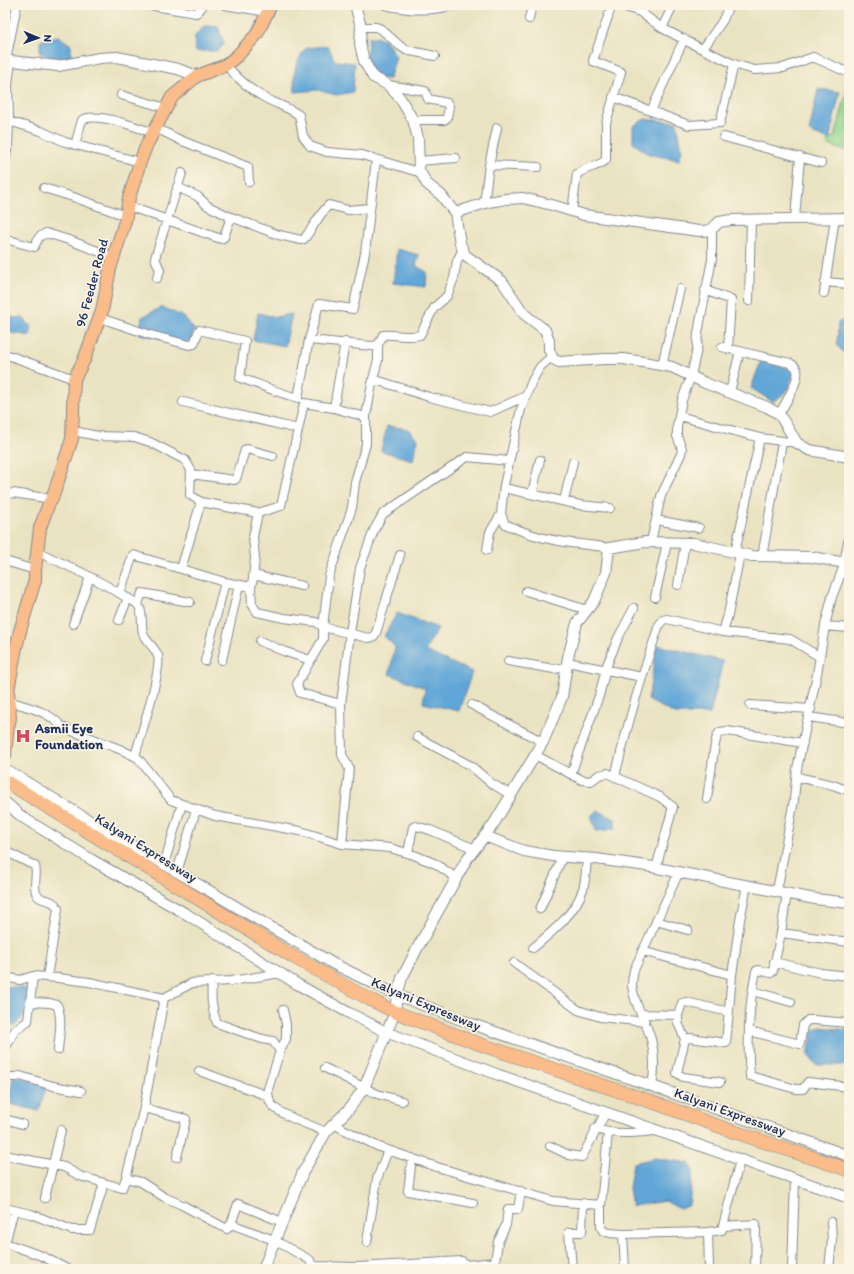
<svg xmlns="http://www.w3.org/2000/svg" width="854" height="1274" font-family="Itim,sans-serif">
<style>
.green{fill:#8fd38c;stroke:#558175}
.water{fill:#61a6d7;stroke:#3e6a9a}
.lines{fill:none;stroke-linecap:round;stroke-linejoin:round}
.minor-casing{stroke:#828990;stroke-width:10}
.tertiary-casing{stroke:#828990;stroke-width:12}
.primary-casing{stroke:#828990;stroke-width:14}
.trunk-casing{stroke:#828990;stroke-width:14}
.minor{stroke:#fff;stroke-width:8}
.tertiary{stroke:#fff;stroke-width:10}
.primary{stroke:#f9bc8a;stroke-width:12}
.trunk{stroke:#f9bc8a;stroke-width:13}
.labels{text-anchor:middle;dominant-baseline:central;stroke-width:3.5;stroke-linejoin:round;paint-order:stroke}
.street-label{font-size:14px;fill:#1b2f5e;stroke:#fcf5e5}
.poi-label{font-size:14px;font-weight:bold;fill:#1b2f5e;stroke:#fcf5e5;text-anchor:start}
</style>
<rect width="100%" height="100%" fill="#fcf5e5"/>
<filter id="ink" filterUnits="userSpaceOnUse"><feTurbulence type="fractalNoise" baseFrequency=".025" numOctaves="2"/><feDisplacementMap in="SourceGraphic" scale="8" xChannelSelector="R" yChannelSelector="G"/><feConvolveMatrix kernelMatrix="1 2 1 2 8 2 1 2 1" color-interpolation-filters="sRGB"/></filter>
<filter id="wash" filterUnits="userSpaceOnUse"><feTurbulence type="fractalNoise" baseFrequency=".012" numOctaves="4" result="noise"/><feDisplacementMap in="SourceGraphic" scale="16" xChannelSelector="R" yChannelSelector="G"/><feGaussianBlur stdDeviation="0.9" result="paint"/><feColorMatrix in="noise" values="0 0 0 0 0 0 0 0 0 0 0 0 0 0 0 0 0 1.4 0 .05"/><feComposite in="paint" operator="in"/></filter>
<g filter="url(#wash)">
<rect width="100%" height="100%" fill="#eae3c2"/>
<path class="green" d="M848 86H849V151L839 149 827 144 828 138 835 137Z"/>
<path class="water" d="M204 26H218L224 44 218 51H195V36Z
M58 36 71 45V57L58 60 40 53V41Z
M369 37C388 37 387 42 396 57L389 79 381 78 372 72 366 57Z
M328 46 335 61 355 63 353 92 336 95 318 90 295 92C293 72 294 65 306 48Z
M818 89 840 92 829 140 809 132Z
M645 119 677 122 682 151 679 160 649 154 633 143V126Z
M397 249 419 255 416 266 427 272 426 287 393 283Z
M162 307 184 317 194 329 191 340 185 343 139 334 142 317Z
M258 313 275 317 292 314 285 346 253 340Z
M5 317 23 318 32 327 30 336 7 332Z
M849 317V358L837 346 838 323Z
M761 361 796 370 786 392 773 402 751 388Z
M387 426 408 429 418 439 413 460 381 451Z
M397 613 438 628 425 651 472 672 459 711 423 703 425 688 389 674 395 647 384 636Z
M657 645 723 661 710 714H675L648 700Z
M597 810 615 819V829L596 831 591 816Z
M5 986 31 989 30 1008 15 1026 5 1024Z
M820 1027 849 1030V1065H816L808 1055 813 1031Z
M14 1076 47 1085 39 1111 6 1103Z
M655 1158 689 1163 693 1171 689 1205 680 1209 665 1201 632 1206 629 1188 633 1163Z"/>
</g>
<g filter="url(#ink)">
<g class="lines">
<g class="minor-casing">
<path id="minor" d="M148 5 196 13 198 12 203 5
M225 5 268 12
M385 5C407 10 432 12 453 5
M620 5 640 12 662 28 700 48 734 64 754 70 783 68 813 57 849 73
M529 19 532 5
M361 27H376L381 29 400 46 406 50 435 56
M662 28 673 5
M703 49 723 20 729 5
M6 60 17 5
M11 61 8 84 9 121 41 131 65 142 140 162
M226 65C237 78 249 89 265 98 276 104 288 107 299 115L303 136 310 146 327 152 362 155 415 171 419 170
M388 85 425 91 428 99 447 103 449 106 447 118 444 120H413
M121 95 166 108
M613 97 689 125 720 123 734 64
M651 111 684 39
M156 128 180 140 248 167 249 182
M724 137 821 163
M75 145 82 120C97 111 138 128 154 133
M5 160 8 146 9 121
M419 161 456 158
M489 165 538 167
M177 187 197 196 208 206 231 217 279 235 301 240 304 239C310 232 323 209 329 205L348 210 370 208
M44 188 73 197 126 216
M484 204 489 165 497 128
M128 206 221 239 224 237 231 217
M572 211 577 174C586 167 598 167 606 160V123L621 72 593 61 612 5
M795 219 800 157
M5 239 34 247 39 237 46 233 69 240 113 257
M157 278 160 270 155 258 182 173
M825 282 849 284
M705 290 731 300 728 349
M824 293 835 218
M749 301 751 219
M100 318 151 335 189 345 194 344 199 330 245 341 240 378C259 384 278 393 298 398L309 340 372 346 378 345 383 335C396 334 408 338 420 335L434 308 447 296 454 278 457 261 463 249
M309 340 319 304 353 309 365 253 376 160
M345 342 334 408 304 403 281 506 258 513 253 537 255 558 253 579 251 587 252 604 257 612 284 618 316 622 323 627V639L297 684 300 693 341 704 342 755 349 768 342 844 390 848 414 855 436 864 456 878
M722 347 790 363C793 365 796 366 797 370 800 379 784 406 779 414
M5 354 74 379
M551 357 540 367 532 381 521 409 504 485 501 514 505 524C522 532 540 538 559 541 575 544 592 545 609 548
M662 365 680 289
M373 379 378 360V345
M730 392 740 351
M183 402 298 429
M334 408 362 416H366L373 379 429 397 490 412 526 396
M366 416V444L355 482 352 508 329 576 323 627 368 638 373 637 376 633 400 555
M679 416 760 438
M73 431 98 436 134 437 150 442 185 460 191 470 190 495 201 502 258 513
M191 474 234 480 236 479 245 450 247 449 273 456
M504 488 580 505 610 508
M532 494 540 460
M5 495 13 493 52 499
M564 501 573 462
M201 502 181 569 225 582 251 587
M656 520 699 528
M651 542 661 496 681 454 682 449 677 436V427L682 400 691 376 697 349 698 333 712 259V230
M487 550 490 532 501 514
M38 552C67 565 97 579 124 596 129 599 136 602 139 606 144 615 140 627 144 636 148 643 155 648 158 656 162 670 140 738 135 756
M735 552 760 438 797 443
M762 557 782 442
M5 561 35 570
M253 575 302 586
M678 585 685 543
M526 591 587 610
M120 593 133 555 181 569
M655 597 667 543
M138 604 142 593 190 602
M119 620 128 598
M73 624 90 577
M825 626 849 628
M723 632 790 639 820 657
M260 641 283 651 310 660
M222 660 239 585
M205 661 225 582
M508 661 554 669 566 667
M567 662 642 677
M9 701C29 708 47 710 62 727L122 750 138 758 171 800 215 816 300 831 342 844
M341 704 350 633 360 568 374 530 383 514 467 457 509 461
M472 705 543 742
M750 705 811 709
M809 717 849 723
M417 737 471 766 491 783 511 795
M535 755 582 780 591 781 599 775 607 773 660 797 673 807 656 868
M571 774 599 696 607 665 618 638 634 608
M615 777C627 725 642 675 659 625L663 620 667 619 723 632 728 615 740 554
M797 777 833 785 849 791
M707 799 715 744 717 736 720 732 727 731 803 743
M5 851 35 866C38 875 32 887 37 895 43 903 53 897 58 909L47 977
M408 853 413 827 416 826 430 830 475 849
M164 864 182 804
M177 872 196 810
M777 891 794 800 797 769 817 674 825 626 832 597 845 563 849 564
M787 893 781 933 773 971 771 973 758 970 756 971C749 1005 747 1041 750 1076L796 1089H803L808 1082 849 1087
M540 909 563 856
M656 921 688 930
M781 933 849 942
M533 948C551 933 576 913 583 889 586 879 586 868 587 858
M642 951 732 975
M774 962 821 973 849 976
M514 963 578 1010 600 1017 645 1022
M5 977 20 980 33 976 58 978 89 982 164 998 192 983 231 981 281 973
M212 981C211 996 211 1009 217 1023L262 1039 273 1041 280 1051 268 1089C268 1095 268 1100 272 1105 279 1115 313 1126 326 1132
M753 991 791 1002
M30 1002 50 1003 57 1005C63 1018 59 1037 58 1050
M642 1014 678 1015V1023L685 1039 690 1038 726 1043 732 975 740 920 747 885
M678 1015 682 1003 686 1002 729 1012
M749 1031 800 1044 803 1025 808 1020H814L849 1023
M685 1039 677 1073 683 1077 720 1082
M5 1049 15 1030 28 1021 33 976
M280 1051 286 1039V1024L283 1010
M325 1068 377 1094 402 1101
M199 1071 268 1096
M5 1077H16L20 1076 53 1086 81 1091
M652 1086C655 1070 655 1055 651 1039 646 1021 634 1005 632 986 632 981 633 975 634 970L679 872
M144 1108 186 1119 177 1157
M5 1119 22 1124
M333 1124 379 1147 437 1167 553 1201 601 1205V1227L603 1231 610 1233 623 1234 625 1269
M595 1129C618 1135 632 1133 654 1131
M550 1146 569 1155 582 1157 606 1112
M5 1155 64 1167 80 1176 104 1183
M412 1158 408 1191 473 1203
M740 1160 723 1226 756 1224 755 1269
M126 1178 141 1182 164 1197 182 1205 227 1229 231 1224 274 1240 310 1260 313 1269
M45 1198 61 1130
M601 1205 608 1133
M5 1208 31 1214 72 1230H90L104 1183 122 1188 126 1178 144 1108 164 998
M14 1210 5 1243 42 1256 67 1269
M231 1224 238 1204 282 1222
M623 1234 708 1232
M367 1242 377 1179 388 1150
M312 1266 358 1267 462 1261 466 1265 495 1262
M496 1269 495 1262 498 1242 506 1225 508 1209H518L521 1191
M572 1269 569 1232H582L583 1203
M709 1269 708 1232 722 1230 723 1226
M792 1269 795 1179
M829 1269 832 1240 831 1222"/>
</g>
<g class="tertiary-casing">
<path id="tertiary" d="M354 5 356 8 361 27 360 44 364 61 373 77 388 85 400 98 413 120 418 138 419 170 427 184 441 195 455 213 460 243 465 255 502 281 524 314 545 330 549 340V349L553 359 559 362 605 359H623L643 362 672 367 705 383 767 407 779 414 797 443 809 450 849 457
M5 60 11 61 58 66 100 58 117 57 178 69 197 76
M455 213 488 202 506 199 523 198 552 205 584 215 699 231C712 231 711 230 719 222L731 220 849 218
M5 769 82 816 332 963 397 995 472 1024 652 1086 849 1156
M5 802 22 817 92 860 188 915 297 984 349 1013 386 1032 499 1075 849 1198
M485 836 524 851 553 856 596 859 647 866 815 899 849 903
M263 1269 303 1172 326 1132 349 1109 364 1088 395 1012 397 995 402 978 418 947 467 859 493 825 543 742 562 697 568 657 577 623 594 601 606 573 609 548 645 542 693 543 752 556 812 557 845 563 849 542"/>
</g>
<g class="primary-casing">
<path id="primary" d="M5 756 7 733 10 718 8 691 15 652 20 631 35 580V570L40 528 49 503 52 499 72 439 74 379 84 360 102 311 110 269 125 221 129 198 140 162 147 144 172 97 197 76 226 65 238 55 257 34 271 5"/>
</g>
<g class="trunk-casing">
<path id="trunk" d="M5 781 295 958 369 999 395 1012 482 1045 652 1102 729 1130 849 1170"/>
</g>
<use href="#minor" class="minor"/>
<use href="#tertiary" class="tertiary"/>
<use href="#primary" class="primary"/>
<use href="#trunk" class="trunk"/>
</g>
</g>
<defs>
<g id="hospital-bare" transform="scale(1.2)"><path d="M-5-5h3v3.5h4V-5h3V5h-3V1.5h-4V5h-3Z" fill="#d1495b" stroke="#fcf5e5" stroke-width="2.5" paint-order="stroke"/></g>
</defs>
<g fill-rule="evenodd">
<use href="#hospital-bare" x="23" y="736"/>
</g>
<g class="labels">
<g class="street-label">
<text transform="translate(92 283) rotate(-75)">96 Feeder Road</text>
<text transform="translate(146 848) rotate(32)">Kalyani Expressway</text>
<text transform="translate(426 1004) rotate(23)">Kalyani Expressway</text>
<text transform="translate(730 1112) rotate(20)">Kalyani Expressway</text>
</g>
<g class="poi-label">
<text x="35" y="728">Asmii Eye<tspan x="35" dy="16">Foundation</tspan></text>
</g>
</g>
<rect width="854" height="1274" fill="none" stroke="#fcf5e5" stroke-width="20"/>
<g transform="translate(38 38) rotate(92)" stroke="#fcf5e5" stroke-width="3" paint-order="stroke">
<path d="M0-3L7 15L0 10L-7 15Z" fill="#1b2f5e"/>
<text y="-6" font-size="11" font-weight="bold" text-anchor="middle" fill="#1b2f5e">N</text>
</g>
</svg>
